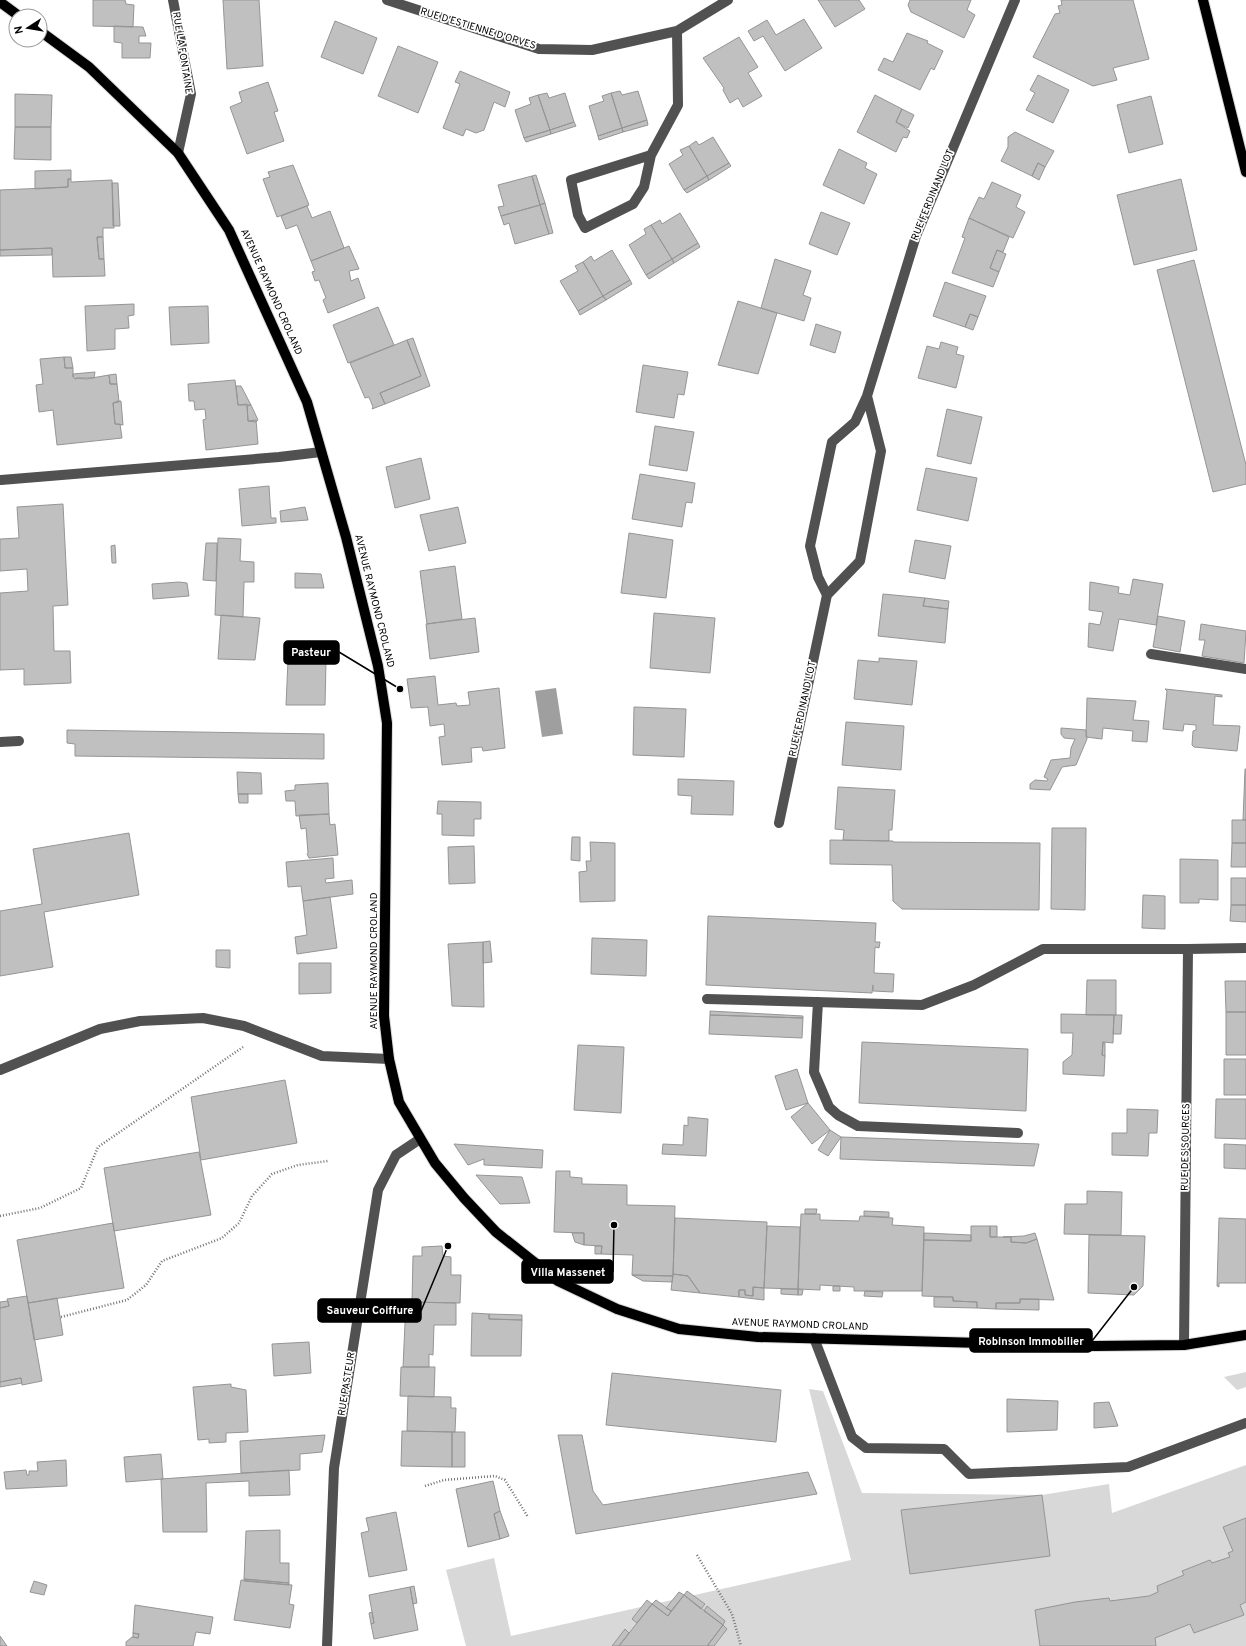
<svg xmlns="http://www.w3.org/2000/svg" width="1246" height="1646" font-family="Overpass,sans-serif">
<style>
.green{fill:#d8d8d8}
.water{fill:#9f9f9f}
.building{fill:#c0c0c0;stroke:#959595}
.lines{fill:none;stroke-linecap:round;stroke-linejoin:round}
.major-casing{stroke:#dbdbdb;stroke-width:12}
.path{stroke:#737373;stroke-width:2.5;stroke-dasharray:1 2;stroke-linecap:butt}
.minor{stroke:#515151;stroke-width:10}
.major{stroke:#000;stroke-width:10}
.labels{text-anchor:middle;dominant-baseline:central;stroke-width:3.5;stroke-linejoin:round;paint-order:stroke}
.street-label{font-size:10px;fill:#000;stroke:#fff}
.leader{fill:none;stroke:#000;stroke-width:1.5}
.callout-dot{fill:#000;stroke:#fff;stroke-width:1.5}
.callout{fill:#000;stroke:#000;stroke-width:1.5}
.callout-label{font-size:11px;text-anchor:middle;font-weight:bold;fill:#fff}
</style>
<rect width="100%" height="100%" fill="#fff"/>
<path class="green" d="M1246 1372V1387L1237 1390 1224 1377Z
M809 1389 823 1391 862 1493 1042 1495 1109 1484 1112 1513 1246 1465V1646H466L446 1570 494 1558 511 1636 851 1560Z"/>
<path class="water" d="M556 688 563 734 542 737 535 691Z"/>
<path class="building" d="M93 0H125L126 4 134 5 133 27 93 26Z
M223 0H259L263 66 227 69Z
M818 0H859L865 9 835 27Z
M910 0H971L967 10 975 15 964 38 911 12 908 5Z
M1061 0H1133L1149 59 1113 68 1117 80 1093 86 1033 57 1055 14 1060 13 1058 6 1062 5Z
M804 19 822 48 785 71 763 36 754 41 748 31 767 20 776 35Z
M335 21 377 38 363 74 321 57Z
M114 26 143 27 146 36H139V43H151L150 58H122V43L114 42Z
M907 33 928 41 927 43 943 51 934 70 931 68 920 90 878 70 884 58 893 62Z
M739 37 758 67 748 73 762 96 743 107 738 98 730 103 723 90 724 88 703 58Z
M398 46 438 62 418 113 378 96Z
M460 71 510 92 505 107 494 102 484 130 476 133 466 129 463 136 443 128 460 84 455 82Z
M1038 75 1069 90 1053 123 1026 110 1035 93 1030 90Z
M268 82 278 111 274 112 284 141 247 154 230 107 242 102 239 92Z
M620 91 622 95 638 91 647 120 622 128 611 93Z
M547 93 549 98 565 93 574 122 550 130 538 95Z
M611 93 622 128 598 136 589 106 604 101 602 96Z
M15 94 52 95 51 127H15Z
M538 95 550 130 524 138 515 110 531 104 529 98Z
M875 95 902 109 896 122 910 131 907 138 903 137 896 152 857 132Z
M1151 96 1163 144 1129 153 1117 105Z
M902 109 914 115 908 128 896 122Z
M647 120 648 125 623 132 622 128Z
M574 122 576 126 551 134 550 130Z
M15 127H51V160L14 159Z
M622 128 623 132 599 140 598 136Z
M550 130 551 134 526 142 524 138Z
M1015 132 1054 151 1045 167 1038 163 1032 176 1001 161 1008 147V137Z
M713 137 729 163 707 176 689 146 696 141 699 145Z
M689 146 707 176 684 190 669 164 683 155 680 150Z
M839 149 867 163 865 168 877 174 864 204 823 185Z
M729 163 731 166 709 180 707 176Z
M1038 163 1045 167 1039 180 1032 176Z
M293 165 309 205 277 217 263 179 270 177 268 172Z
M71 170V179H68V187L35 189V171Z
M536 175 545 203 540 205 532 176Z
M532 176 540 205 501 216 498 207 504 206 498 185Z
M707 176 709 180 687 193 684 190Z
M68 179H71V182L112 180 114 228H103V237H97L99 259H104L105 276 53 277 52 248 0 250V190L68 187Z
M1181 179 1197 250 1134 265 1117 195Z
M992 182 1021 195 1016 207 1025 212 1013 238 969 218 979 197 984 199Z
M112 183H118L120 226H113Z
M545 203 553 233 549 234 540 205Z
M540 205 549 234 515 244 509 223 504 225 501 216Z
M307 206 312 218 330 211 344 248 311 261 297 225 286 229 281 216Z
M821 212 850 223 837 255 809 244Z
M680 213 698 243 672 259 651 225 660 220 662 224Z
M969 218 1009 237 1003 252 997 250 990 268 999 272 993 287 952 273 965 238 962 237Z
M651 225 672 259 646 275 629 245 646 234 644 229Z
M97 237H103L104 259H99Z
M698 243 700 247 674 263 672 259Z
M349 246 359 269 349 271 351 281 358 278 365 298 328 313 323 300 326 298 319 280 315 281 312 272 315 271 311 261Z
M52 248V255L0 256V250Z
M612 250 630 280 603 296 583 262 591 256 594 261Z
M997 250 1006 254 999 272 990 268Z
M672 259 674 263 649 279 646 275Z
M775 259 811 271 803 295 811 298 804 321 761 308Z
M1194 260 1246 465V484L1213 492 1157 270Z
M583 262 603 296 578 311 560 281 578 271 575 266Z
M630 280 632 284 606 300 603 296Z
M945 282 986 296 978 317 970 314 965 327 933 316Z
M603 296 606 300 580 315 578 311Z
M738 301 777 313 758 374 718 365Z
M134 304V315L128 316 129 328 115 329V349L87 351 85 306Z
M208 306 209 343 171 345 169 307Z
M378 307 394 345 348 363 333 325Z
M970 314 978 317 973 330 965 327Z
M816 324 841 332 835 353 810 345Z
M413 338 430 386 385 404 380 393 421 376 407 340Z
M407 340 421 376 380 393 385 404 372 409 373 407 369 397 365 398 350 363Z
M941 342 958 347 956 354 964 356 956 388 918 378 927 346 939 349Z
M64 357 65 368H73V377L75 379 77 378 86 379 109 375 110 384H117L119 402 113 403 115 424H120L122 438 57 445 53 410 39 412 36 385 43 384 40 359Z
M64 357H71L73 368H65Z
M643 365 688 372 684 395 678 394 674 418 636 412Z
M95 372 94 378H77L75 379 73 377V374Z
M116 374 117 384H110L109 375Z
M235 380 238 405 247 404 248 421 256 420 258 444 206 450 203 420 206 419 205 409 195 410 194 401H189L188 384Z
M236 386H241L251 405H238Z
M118 401H121L123 425 115 424 113 403Z
M251 405 258 420 256 422 248 421 247 406Z
M947 409 982 417 971 464 937 456Z
M655 426 694 432 687 471 649 465Z
M421 458 430 499 395 508 386 467Z
M926 468 977 478 968 521 917 510Z
M640 474 695 483 692 503 686 502 682 527 632 519Z
M269 486 271 518H276V523L242 526 239 489Z
M63 504 68 605 53 606 54 651H70L71 683 24 685V669L0 670V593L28 591 27 569 0 571V539L19 538 17 507Z
M305 507 308 520 281 522 280 511Z
M458 507 466 543 429 551 420 515Z
M629 533 673 540 666 598 621 593Z
M218 538 241 539 240 561 254 562V582H244L243 617 215 615Z
M915 540 951 546 945 579 909 572Z
M206 543H217L216 581 203 580Z
M115 545 116 563H112L111 546Z
M455 566 462 619 427 624 420 571Z
M295 573 321 574 324 588H295Z
M1133 579 1163 584 1156 625 1119 619 1113 651 1088 647 1089 623 1100 625 1103 612 1089 610 1090 582 1119 587 1118 593 1130 595Z
M179 582 187 583 189 596 153 599 152 584Z
M883 594 925 598 923 606 948 609 945 643 878 636Z
M925 598 949 601 948 609 923 606Z
M654 613 715 618 710 673 650 668Z
M221 615 260 618 255 660 218 659Z
M1158 616 1185 621 1180 652 1153 647Z
M475 618 479 652 430 659 426 624Z
M1201 624 1246 631 1244 663 1202 656 1205 640H1199Z
M879 658 917 661 912 705 854 699 858 660 879 662Z
M288 661 326 662 325 705H286Z
M435 676 438 705 456 703 457 706 470 705 468 692 499 688 505 748 483 751 482 747 471 748 472 762 442 765 439 737 445 736 444 724 430 726 428 707 411 708 407 679Z
M1165 689 1222 695V697L1215 696 1213 725 1240 726 1237 751 1194 747 1192 745 1193 731 1196 730V725L1184 724 1183 731 1163 729 1167 691Z
M1087 698 1136 701 1133 720 1149 721 1147 742 1132 741 1133 731 1103 728 1102 739 1086 737Z
M634 707 686 709 684 757 633 755Z
M846 722 904 726 901 770 842 765Z
M1061 728 1086 730 1087 739 1076 765 1062 767 1050 790 1030 789V784L1035 780 1047 781 1048 779 1044 777 1051 760 1070 758 1071 748 1075 739 1064 738 1061 734Z
M67 730 324 734V759L75 756V744L67 743Z
M1245 769H1246V820H1243Z
M237 772 261 773 262 794H238Z
M678 779 734 781 733 815 691 814 692 796 678 795Z
M328 783 329 814 296 816 295 801H286L285 791 295 790V785Z
M838 787 895 790 892 830H889V841L843 840 844 830 835 829Z
M238 794H248V803H239Z
M438 801 481 802V819H474V836L442 835V814H437Z
M329 814 330 825 335 824 338 855 309 858 307 854 308 853 306 828 301 829 299 815Z
M1232 820H1246V843H1232Z
M1052 828H1086L1085 910 1051 909Z
M129 833 139 895 44 912 53 967 0 976V911L42 904 33 849Z
M572 837H580V861L571 860Z
M830 840 893 841V842L1040 843 1039 910 902 909 893 901 892 865 830 864Z
M590 842 615 843V901L580 902 579 872 587 871 586 861H591Z
M1232 843H1246V867H1231Z
M474 846 475 883 449 884 448 847Z
M333 858 334 878 325 879 326 883 352 880 353 894 303 901 301 886 288 887 286 862Z
M1180 859 1218 860V900L1199 899V903H1180Z
M1231 878H1246V905H1231Z
M1143 895 1165 896V929L1142 928Z
M330 897 337 948 297 954 295 937 307 935 303 901Z
M1231 905H1246V922L1230 921Z
M708 916 876 923 875 942H880L879 948 875 947 874 973 894 974 893 992 873 991V985L872 993 706 985Z
M592 938 647 940 646 976 591 974Z
M490 941 492 962 483 963V942Z
M483 942 484 1007 452 1006 448 944Z
M216 950H230V968L216 967Z
M299 963H331V993L299 994Z
M1087 980H1116V1015H1086Z
M1225 981H1246V1012H1226Z
M710 1011 803 1016V1018L710 1015Z
M1226 1012H1246V1055H1226Z
M1061 1014 1114 1015 1113 1043 1103 1042 1102 1055 1105 1056 1104 1076 1063 1074V1062L1072 1055 1073 1033H1061Z
M710 1015 803 1018 802 1038 709 1034Z
M1114 1015H1122L1121 1034H1113Z
M862 1042 1028 1049 1026 1111 859 1103Z
M1103 1042 1105 1043V1056L1102 1055Z
M578 1045 624 1047 621 1113 574 1110Z
M1224 1059H1246V1095H1224Z
M797 1069 808 1103 786 1110 775 1076Z
M285 1080 297 1143 201 1160 191 1097Z
M1216 1099H1246V1139L1215 1138Z
M808 1103 830 1130 812 1144 791 1117Z
M1127 1109 1158 1110 1157 1133H1149L1148 1156 1112 1155V1133H1127Z
M688 1117 708 1119 706 1156 662 1154 663 1144 683 1145 684 1125 688 1126Z
M830 1130 841 1137 828 1156 818 1150Z
M841 1137 1039 1144 1034 1166 840 1159Z
M454 1144 543 1150 542 1168 484 1165V1159L468 1165Z
M1224 1144 1246 1145V1169L1224 1168Z
M199 1152 211 1215 114 1231 104 1168Z
M556 1171H570V1177L582 1178V1184L627 1185V1205L675 1206 673 1276 632 1275 633 1255 601 1254 602 1246 584 1245V1233L554 1232Z
M476 1175 522 1177 530 1203 500 1204Z
M1087 1191 1122 1192 1121 1235 1064 1234 1065 1204H1087Z
M805 1209H817L816 1214H805Z
M864 1211 889 1212V1217L864 1216Z
M801 1214H820V1220L859 1221 860 1216 893 1218 892 1225 924 1227 922 1291H854V1287L820 1285V1290L798 1289Z
M675 1218 767 1222 764 1288 753 1287V1296L745 1295V1290H739V1297L700 1293 688 1276 673 1274Z
M1219 1218 1246 1219V1283H1219V1287L1217 1286Z
M113 1223 124 1288 28 1303 17 1240Z
M767 1226 800 1227 798 1289 764 1288Z
M971 1226H990V1237H1011V1242L1026 1243 1037 1239 1054 1300 1020 1299V1303H996V1309L977 1308V1302L953 1301V1297L922 1296 924 1240 971 1241Z
M990 1226H997V1237H990Z
M572 1233H584V1245L575 1242Z
M924 1233 971 1235V1241L924 1240Z
M1035 1233 1037 1239 1026 1243 1011 1242V1237H1003L1024 1236Z
M1089 1235 1145 1236 1143 1286 1134 1295 1088 1293Z
M442 1246 443 1256 451 1257V1275H461L460 1303 412 1302 413 1256H422V1247Z
M595 1246H602L601 1254H595Z
M673 1274 688 1276 700 1293 671 1290Z
M632 1275 673 1276 672 1282 643 1281Z
M833 1286H840V1291H833Z
M753 1287 764 1288V1300L739 1297V1290H745V1295L753 1296Z
M781 1289H798V1295L781 1294Z
M798 1289 803 1290 802 1295H798Z
M865 1291 883 1292 882 1297 864 1296Z
M27 1296 42 1381 22 1385 21 1378 0 1382V1308L9 1306 7 1299Z
M934 1297H953V1301L977 1302V1308L934 1307Z
M57 1298 63 1335 34 1340 28 1303Z
M1020 1299H1039V1310L996 1309V1303H1020Z
M8 1301 9 1306 0 1308V1302Z
M406 1302 456 1303V1325H434L433 1355 429 1354V1367H403Z
M472 1313 489 1314V1319L522 1320 521 1356H471Z
M489 1314 522 1315V1320L489 1319Z
M309 1342 311 1373 274 1376 272 1344Z
M401 1367H435L434 1397 400 1396Z
M612 1373 781 1390 776 1442 606 1425Z
M21 1378 22 1383 0 1387V1382Z
M231 1384V1387L246 1390 248 1432 226 1433V1442L209 1443V1439L198 1440 193 1387Z
M408 1396 451 1397V1408H456L455 1432 407 1431Z
M1007 1399 1058 1401 1057 1430 1007 1432Z
M1109 1402 1118 1426 1094 1428V1403Z
M402 1431 452 1432V1467L401 1466Z
M452 1432H465V1467H452Z
M325 1435 322 1452 300 1454V1470L241 1473 240 1441Z
M558 1435H582L593 1491 603 1505 808 1472 817 1494 576 1534Z
M161 1454 163 1479 126 1482 124 1457Z
M66 1460 67 1486 6 1489 4 1472 26 1470 27 1475H29V1471H38L37 1462Z
M289 1470 290 1495 249 1496V1481L206 1483 207 1532H163L161 1479Z
M493 1481 500 1511 494 1514 500 1539 468 1547 456 1489Z
M1042 1495 1050 1556 910 1574 901 1510Z
M500 1511 509 1536 500 1539 494 1514Z
M396 1512 407 1570 369 1577 361 1533 369 1531 366 1518Z
M1246 1518V1602L1240 1605 1244 1615 1194 1633 1190 1624 1155 1638 1156 1646H1040L1035 1610 1075 1602 1109 1598 1110 1601 1149 1596 1158 1592 1157 1586 1184 1575 1182 1571 1210 1560 1212 1563 1230 1557 1228 1553 1233 1551 1223 1527Z
M280 1530V1563H289V1583L244 1579 246 1531Z
M244 1579 289 1583V1585L244 1581Z
M241 1580 292 1585 289 1604 294 1605 290 1628 234 1620Z
M34 1581 47 1585 44 1595 30 1592Z
M414 1586 417 1603 413 1604 410 1587Z
M410 1587 418 1630 374 1639 371 1624 374 1623 369 1595Z
M687 1591 705 1604 701 1609 684 1595Z
M679 1592 684 1595 671 1611 666 1608Z
M684 1595 723 1625 707 1646H619L652 1604 668 1616Z
M647 1600 652 1604 637 1623 632 1619Z
M656 1600 671 1611 668 1616 652 1604Z
M135 1605 213 1617 210 1634 196 1632 193 1646H126V1642L132 1637 138 1638 139 1634 133 1633Z
M707 1606 725 1621 723 1625 704 1611Z
M372 1612 374 1623 371 1624 369 1613Z
M723 1625 727 1629 714 1646H709L708 1645Z
M625 1629 629 1633 619 1646H612Z
M133 1633 139 1634 138 1638 133 1637Z
M0 1636 7 1646H0Z"/>
<g class="lines">
<g class="major-casing">
<path id="major" d="M1203 0 1246 172
M0 2 19 16
M40 31 89 67 178 153 229 230 307 402 346 537 378 666 387 723 384 1016 389 1059 399 1102 435 1163 464 1198 496 1232 558 1281 617 1309 679 1329 758 1337 1095 1346 1184 1345 1246 1335"/>
</g>
<path class="path" d="M0 1216 40 1208 81 1188 98 1147 243 1047
M61 1317 127 1300 146 1285 162 1261 222 1238 239 1223 252 1196 272 1174 298 1165 328 1161
M425 1486 444 1480 495 1476 505 1480 528 1517
M697 1555 732 1614 741 1646"/>
<path class="minor" d="M173 0 191 94 178 153
M387 0 539 49 592 50 677 31 728 0
M651 155 571 180 578 215 585 228 633 204 644 187 651 155 678 105 677 31
M1 480 279 457 321 452
M827 595 818 577 810 546 832 442 855 422 867 396 916 236 1015 0
M1151 654 1246 669
M0 742 19 741
M779 823 827 595 860 561 881 451 867 396
M707 999 922 1005 974 985 1043 949H1188
M818 1002 814 1072 829 1107 838 1115 858 1126 1018 1133
M0 1070 100 1029 140 1021 203 1018 244 1026 322 1056 389 1059
M814 1338 852 1437 866 1448 944 1449 969 1474 1128 1467 1246 1423
M1184 1345 1188 949 1246 948
M327 1646 334 1468 378 1190 396 1155 420 1139"/>
<use href="#major" class="major"/>
</g>
<g class="labels">
<g class="street-label">
<text transform="translate(478 29) rotate(17)">RUE D'ESTIENNE D'ORVES</text>
<text transform="translate(182 53) rotate(81)">RUE LA FONTAINE</text>
<text transform="translate(933 195) rotate(-68)">RUE FERDINAND LOT</text>
<text transform="translate(271 292) rotate(66)">AVENUE RAYMOND CROLAND</text>
<text transform="translate(374 601) rotate(76)">AVENUE RAYMOND CROLAND</text>
<text transform="translate(803 709) rotate(-78)">RUE FERDINAND LOT</text>
<text transform="translate(374 961) rotate(-90)">AVENUE RAYMOND CROLAND</text>
<text transform="translate(1186 1147) rotate(-89)">RUE DES SOURCES</text>
<text transform="translate(800 1325) rotate(2)">AVENUE RAYMOND CROLAND</text>
<text transform="translate(347 1384) rotate(-81)">RUE PASTEUR</text>
</g>
</g>
<path class="leader" d="M400 689L339 652M614 1225L613 1272M448 1246L421 1311M1134 1287L1092 1341"/>
<g class="callout-dot">
<circle cx="400" cy="689" r="4"/>
<circle cx="614" cy="1225" r="4"/>
<circle cx="448" cy="1246" r="4"/>
<circle cx="1134" cy="1287" r="4"/>
</g>
<g class="callout">
<rect x="284" y="641" width="55" height="23" rx="4"/>
<rect x="522" y="1260" width="91" height="23" rx="4"/>
<rect x="318" y="1299" width="103" height="23" rx="4"/>
<rect x="970" y="1329" width="122" height="23" rx="4"/>
</g>
<g class="callout-label">
<text x="311" y="656">Pasteur</text>
<text x="568" y="1276">Villa Massenet</text>
<text x="370" y="1314">Sauveur Coiffure</text>
<text x="1031" y="1345">Robinson Immobilier</text>
</g>
<g transform="translate(28 28) rotate(258)"><circle r="19" fill="#ffffff" stroke="#999999"/>
<path d="M0-3L7 15L0 10L-7 15Z" fill="#000000"/>
<text y="-6" font-size="11" font-weight="bold" text-anchor="middle" fill="#000000">N</text>
</g>
</svg>
